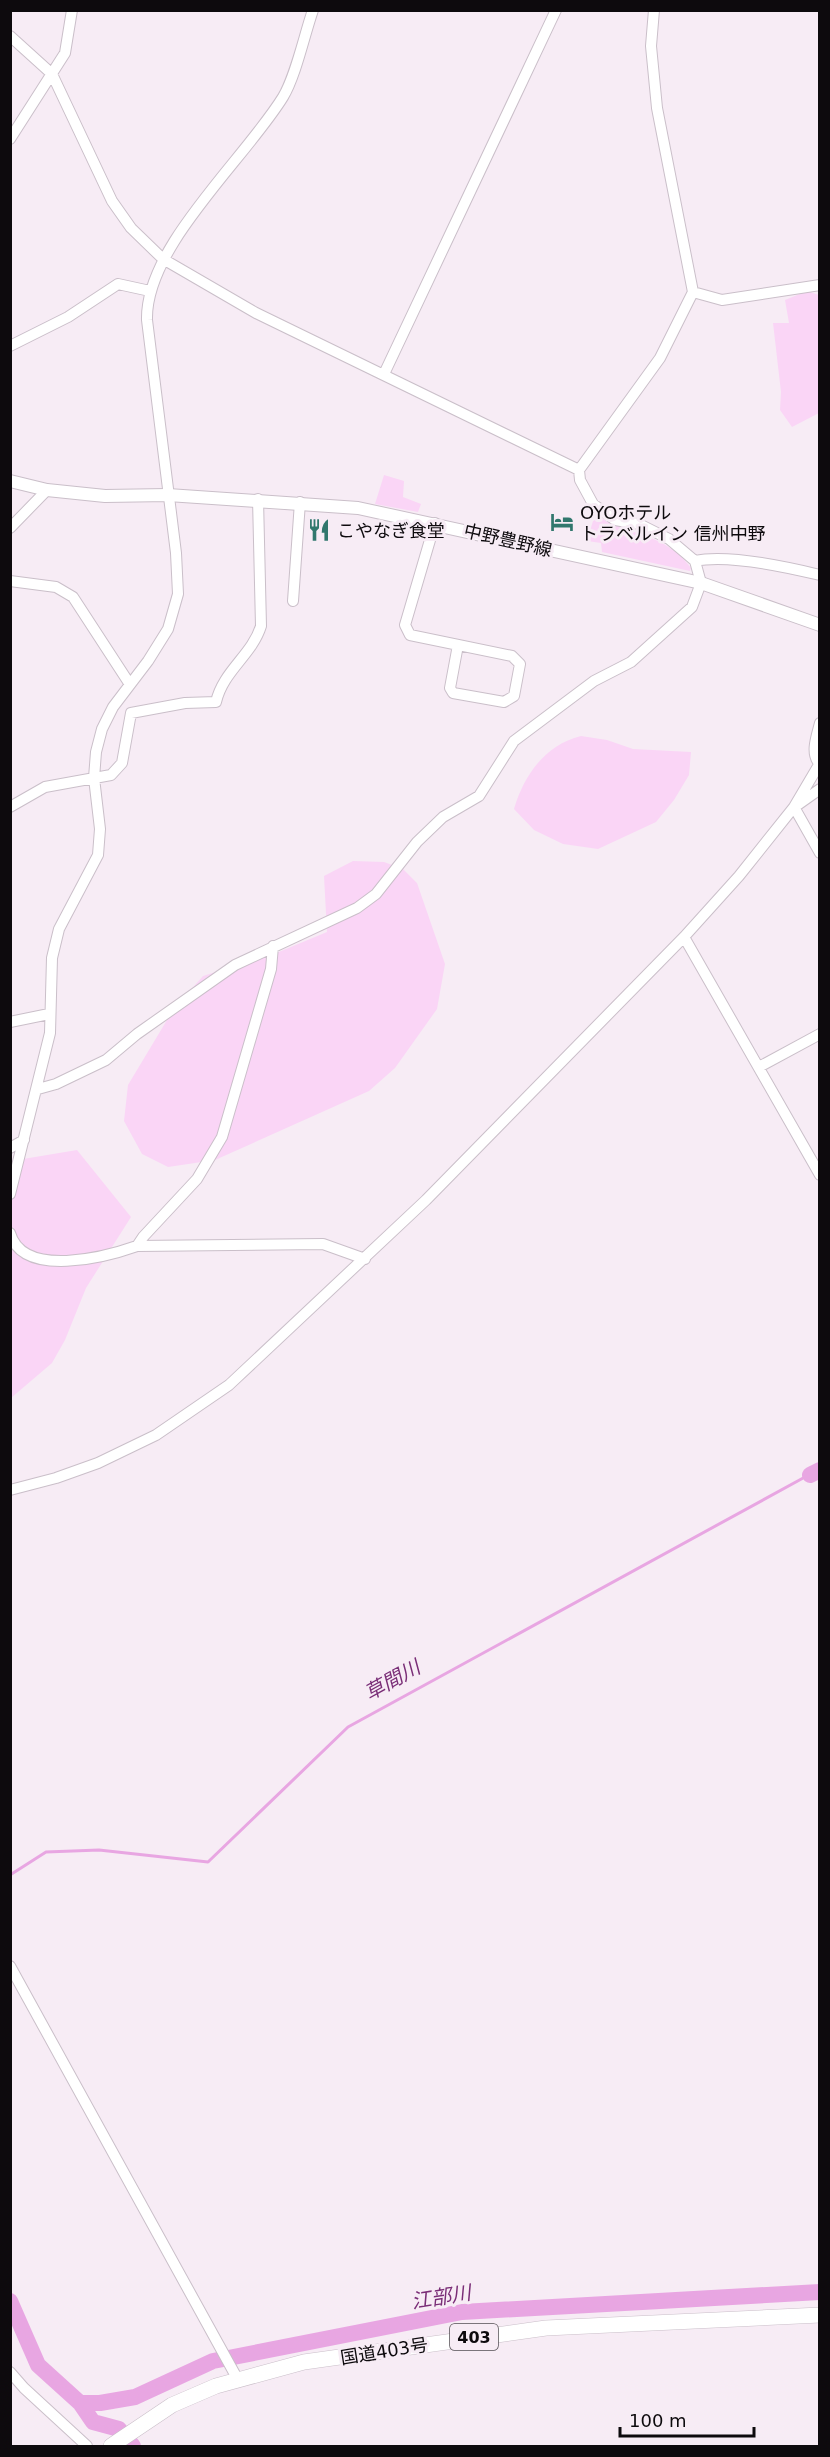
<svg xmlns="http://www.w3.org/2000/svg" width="830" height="2457" font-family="'DejaVu Sans','Noto Sans JP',sans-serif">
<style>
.green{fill:#fad5f6}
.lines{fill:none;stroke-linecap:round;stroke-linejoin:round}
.stream{stroke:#e8a6e2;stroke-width:3}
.river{stroke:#e8a6e2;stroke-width:16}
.minor-casing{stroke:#cabfc9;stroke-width:12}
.major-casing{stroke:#cabfc9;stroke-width:14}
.highway-casing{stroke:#cabfc9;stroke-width:16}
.minor{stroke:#fff;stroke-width:10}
.major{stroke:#fff;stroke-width:12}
.highway{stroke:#fff;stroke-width:15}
.labels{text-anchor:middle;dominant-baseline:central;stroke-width:6;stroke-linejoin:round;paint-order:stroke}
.shield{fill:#f7ecf5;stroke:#534e53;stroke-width:1.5}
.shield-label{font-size:16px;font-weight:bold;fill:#0d0a0d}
.poi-label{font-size:18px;fill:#0d0a0d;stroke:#f7ecf5;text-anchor:start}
.street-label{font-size:18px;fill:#0d0a0d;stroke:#f7ecf5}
.water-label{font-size:20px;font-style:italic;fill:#7a2e77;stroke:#f7ecf5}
</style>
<rect width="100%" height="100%" fill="#f7ecf5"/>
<path class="green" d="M807 291 819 295V413L792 427 780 410 781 392 773 323H789L785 300Z
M384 475 404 481 403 497 421 504 418 512 375 504Z
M601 517 607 522 620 523 621 528C648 536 674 544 691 568L690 571 602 552 601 543 587 541 593 521Z
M581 736 607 740 633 749 691 752 689 775 674 800 656 822 598 849 563 844 534 830 514 809C524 775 545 745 581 736Z
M353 861 384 862 403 869 417 883 445 964 437 1009 395 1068 369 1091 215 1160 168 1167 142 1154 124 1121 128 1085 173 1010 203 976 274 954 327 932 324 876Z
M77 1150 131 1217 86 1288 65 1340 52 1363 11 1398V1161Z"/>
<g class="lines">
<path class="stream" d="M10 1875 46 1852 99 1850 208 1862 348 1727 805 1477"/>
<path class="river" d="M810 1475 820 1470
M10 2301 38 2365 80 2403
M80 2403H100L135 2397 213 2361 462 2312 820 2292
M80 2403 93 2422 119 2429 133 2446"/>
<g class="minor-casing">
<path id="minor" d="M10 36 52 74 112 201 131 228 163 259 256 313 579 470
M10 139 65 53 72 10
M693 292 722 300 820 285
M10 346 68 317 118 284 150 291
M384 374 556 10
M435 523 405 625 410 635 512 656 520 664 514 696 504 702 453 693 450 688 458 645
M10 528 47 490
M695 561C727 554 787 567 820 575
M10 581 56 587 73 597 129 683
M293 601 300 502
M819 763C810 753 817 735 820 723
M796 806 820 789
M10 807 45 787 111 775 122 763 131 713 185 703 216 702C223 671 252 655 261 626L258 499
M794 807 820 853
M684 937 820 1175
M10 1022 49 1014
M759 1067 820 1034
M38 1089 56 1084 106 1060 137 1034 235 965 357 908 376 894 417 842 443 817 479 796 514 741 594 681 631 662 692 607 701 583 695 561 669 539 639 524 615 520 593 504 580 480 579 470 660 358 693 292 657 108 651 46 654 10
M10 1148 24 1140
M10 1194 50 1033 52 958 59 929 98 855 100 829 94 778 96 752 102 729 113 707 148 661 168 629 178 594 176 553 147 320C145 247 245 159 283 97 296 75 304 36 313 10
M10 1233C23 1279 106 1257 137 1246L323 1244 365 1259
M137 1246 143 1237 197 1179 222 1137 271 969 273 946
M10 1490 56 1478 98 1463 156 1435 229 1385 426 1200 684 937 739 876 794 807 820 763
M10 1966 237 2378
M10 2372 24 2388 87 2446"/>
</g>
<g class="major-casing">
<path id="major" d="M10 481 47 490 105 496 168 495 358 508 701 583 820 625"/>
</g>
<g class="highway-casing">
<path id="highway" d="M111 2446 172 2405 216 2386 304 2362 546 2328 820 2315"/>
</g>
<use href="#minor" class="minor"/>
<use href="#major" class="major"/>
<use href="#highway" class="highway"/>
</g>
<defs>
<g id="hotel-bare" transform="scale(1.8)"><path d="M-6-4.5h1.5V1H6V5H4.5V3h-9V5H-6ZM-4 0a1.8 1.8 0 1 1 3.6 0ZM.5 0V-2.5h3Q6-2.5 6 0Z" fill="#31776d" stroke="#f7ecf5" stroke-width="2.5" paint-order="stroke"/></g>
<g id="restaurant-bare" transform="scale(1.8)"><path d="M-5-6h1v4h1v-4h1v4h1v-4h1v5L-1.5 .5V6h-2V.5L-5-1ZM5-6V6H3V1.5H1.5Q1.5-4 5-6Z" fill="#31776d" stroke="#f7ecf5" stroke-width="2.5" paint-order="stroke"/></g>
</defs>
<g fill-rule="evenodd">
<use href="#hotel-bare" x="562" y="522"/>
<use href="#restaurant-bare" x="319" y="530"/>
</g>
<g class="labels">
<rect class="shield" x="450" y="2324" width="48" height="26" rx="4.5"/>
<g class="shield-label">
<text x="474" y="2337">403</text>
</g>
<g class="poi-label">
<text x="580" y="512">OYOホテル<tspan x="580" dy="21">トラベルイン 信州中野</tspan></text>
<text x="337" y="530">こやなぎ食堂</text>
</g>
<g class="street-label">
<text transform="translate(508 540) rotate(13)">中野豊野線</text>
<text transform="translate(384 2351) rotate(-9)">国道403号</text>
</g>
<g class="water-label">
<text transform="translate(392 1680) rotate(-29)">草間川</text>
<text transform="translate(441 2297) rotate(-9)">江部川</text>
</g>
</g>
<rect width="830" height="2457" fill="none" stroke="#0d0a0d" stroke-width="24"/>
<path d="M620 2427v9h134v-9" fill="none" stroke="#0d0a0d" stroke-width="3"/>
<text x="629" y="2427" font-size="18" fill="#0d0a0d" stroke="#f7ecf5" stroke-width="4.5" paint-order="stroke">100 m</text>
</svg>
